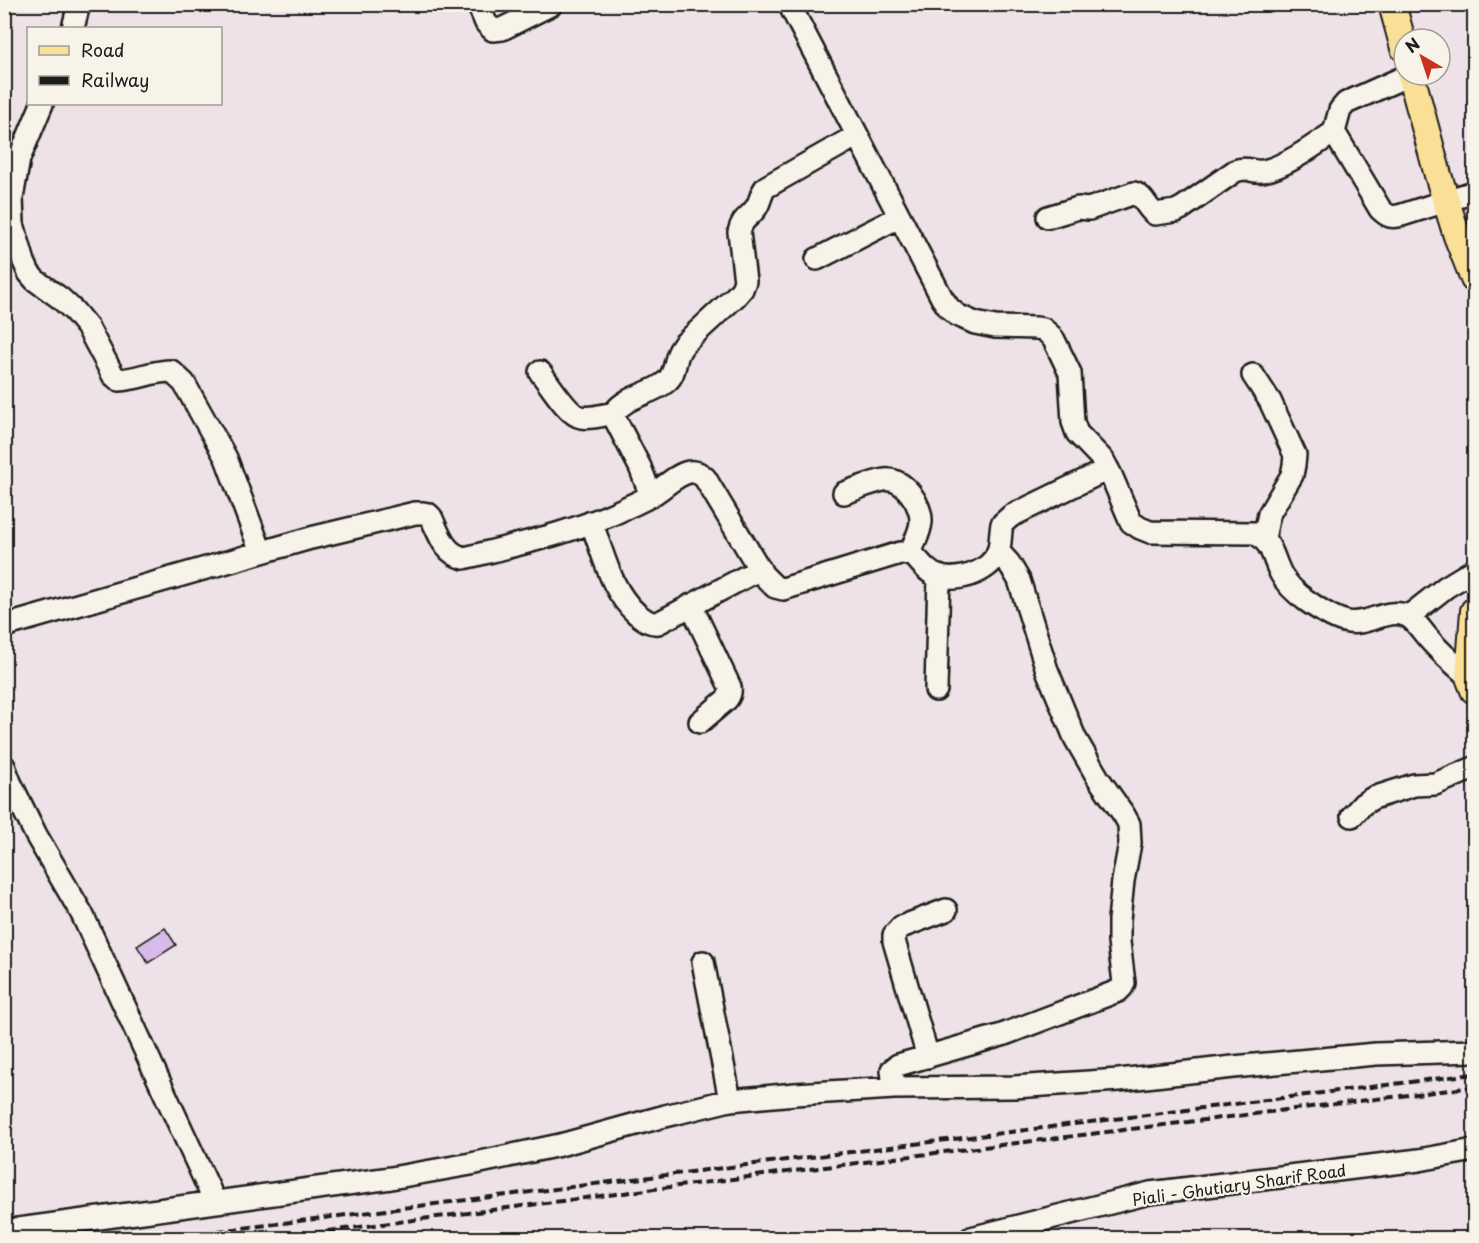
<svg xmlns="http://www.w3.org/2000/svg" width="1479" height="1243" font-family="'Playpen Sans',sans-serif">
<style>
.building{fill:#d9bbe9;stroke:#1c1c1c;stroke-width:1.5}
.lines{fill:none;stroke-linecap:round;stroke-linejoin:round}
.minor-casing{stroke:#1c1c1c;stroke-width:26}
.major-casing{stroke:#1c1c1c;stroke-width:30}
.minor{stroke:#f7f3e8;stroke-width:21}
.major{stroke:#fadf96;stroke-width:26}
.rail{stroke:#1c1c1c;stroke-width:4;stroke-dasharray:9 4.5;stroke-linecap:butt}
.labels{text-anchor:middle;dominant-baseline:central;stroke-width:4.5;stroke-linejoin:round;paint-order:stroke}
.street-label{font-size:16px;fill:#1c1c1c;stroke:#f7f3e8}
</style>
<rect width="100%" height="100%" fill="#eee2e8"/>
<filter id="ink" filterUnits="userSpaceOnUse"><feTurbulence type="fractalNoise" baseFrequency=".0167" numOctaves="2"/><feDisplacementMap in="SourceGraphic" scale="12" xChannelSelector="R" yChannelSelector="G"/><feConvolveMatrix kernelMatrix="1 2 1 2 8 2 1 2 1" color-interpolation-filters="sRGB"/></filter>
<g filter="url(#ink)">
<path class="building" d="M165 928 176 945 148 963 137 946Z"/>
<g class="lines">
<g class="minor-casing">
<path id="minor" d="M478 4 486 23 493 30 502 29 552 4
M789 4 942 298 949 308 957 315 975 323 995 327 1036 328 1043 329 1050 335 1054 340 1070 373 1073 422 1077 433 1103 460 1111 475 1131 522 1140 528 1150 532 1255 533C1273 543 1272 557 1281 574 1287 585 1297 594 1307 601 1317 608 1336 620 1348 622 1367 626 1388 607 1407 616 1416 620 1422 632 1429 639 1441 653 1455 665 1469 677
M73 28 79 4
M42 104 19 159 12 198 13 224 24 262 29 273 35 280 60 298 74 311 88 328 113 375 119 380C137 379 153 371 171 371L184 383 226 458 261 552
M1334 132 1380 209C1388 217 1392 218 1402 215L1474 192
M1048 217 1078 208 1089 209 1134 193C1144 196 1147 209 1155 214L1176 211 1182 208 1235 171C1249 166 1252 173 1263 171 1285 167 1315 145 1334 132L1340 110 1346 103 1409 75
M817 259 899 217
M540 372C549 383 568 415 581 417 591 419 603 415 614 413
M1253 375 1270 401 1295 455 1294 465 1292 475 1269 514 1264 538
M844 493C856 489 872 482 884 480 904 477 922 505 921 522 920 533 914 543 910 553
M651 496 640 467 615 419 614 413C627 395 650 395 666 382 676 374 674 362 679 352 680 349 683 346 684 344L736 296 742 289 745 281 739 232C743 217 748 219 756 208 761 201 760 194 766 187L856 136
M591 522C604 554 610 590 637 614 644 619 649 624 658 623L760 569
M691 605 730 687C731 692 730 695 727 699L700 722
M1409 616 1446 587 1474 570
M4 626 311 538 415 513H423L428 514 431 517C439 533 444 554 464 558 520 544 577 532 630 506 636 503 644 500 650 496 663 489 675 475 689 472 696 471 701 474 705 478L763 575 775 587 783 589 900 553C921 554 917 565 933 574 953 585 990 573 998 552 1001 544 1000 533 1002 524L1011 516 1108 469
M936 690 939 576
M4 766 10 782 36 835 82 914 215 1202
M1352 816 1363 804 1373 798 1414 785 1435 784 1474 768
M703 962 730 1100
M928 1057 894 941V935L901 927 946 910
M894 1088 892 1070 898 1065 1002 1035 1118 991 1122 987 1124 983 1119 942V920L1123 881 1130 843 1129 824 1124 815 1098 778 1075 738 1047 670 1019 580 1009 563 998 551
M4 1231 391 1178 471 1164 560 1145 665 1116 730 1100 795 1094 894 1088 1014 1087 1119 1080 1233 1067 1376 1054 1474 1051
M971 1238 1150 1193 1419 1160 1474 1150"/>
</g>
<g class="major-casing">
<path id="major" d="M1392 4 1404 48
M1411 75 1438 175 1457 236 1474 279
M1474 611 1469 677 1474 690"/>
</g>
<use href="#minor" class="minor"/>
<use href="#major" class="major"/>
<path class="rail" d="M163 1238 1474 1074
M274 1238 919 1155 1474 1087"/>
</g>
</g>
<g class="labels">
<g class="street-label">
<text transform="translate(1239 1184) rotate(-8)">Piali - Ghutiary Sharif Road</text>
</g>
</g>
<rect width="1479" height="1243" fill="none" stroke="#f7f3e8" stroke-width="24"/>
<rect x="12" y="12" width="1455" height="1219" fill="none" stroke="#1c1c1c" stroke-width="2" filter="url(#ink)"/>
<rect x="27" y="27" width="195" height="78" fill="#f7f3e8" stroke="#9f9d96" stroke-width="1.5"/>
<rect x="39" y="46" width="30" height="9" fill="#fadf96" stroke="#9f9d96" stroke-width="1.5"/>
<text x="81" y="57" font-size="18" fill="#1c1c1c">Road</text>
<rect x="39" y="76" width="30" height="9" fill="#1c1c1c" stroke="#9f9d96" stroke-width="1.5"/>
<text x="81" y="87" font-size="18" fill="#1c1c1c">Railway</text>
<g transform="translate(1422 57) rotate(321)"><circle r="28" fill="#f7f3e8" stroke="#9f9d96" stroke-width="1.5"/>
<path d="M0-4.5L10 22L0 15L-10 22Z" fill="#c8321e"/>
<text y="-9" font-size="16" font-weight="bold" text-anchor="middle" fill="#1c1c1c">N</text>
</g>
</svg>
